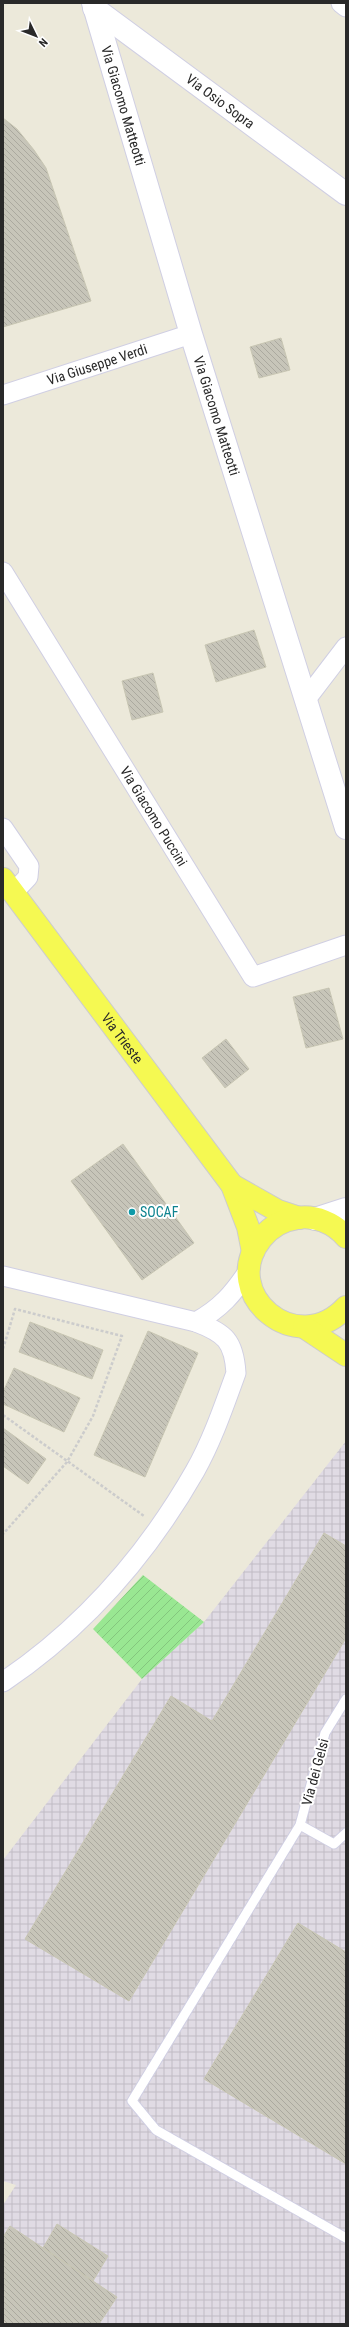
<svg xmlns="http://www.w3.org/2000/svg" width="349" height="2327" font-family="'Roboto Condensed',sans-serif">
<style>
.industrial{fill:url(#industrial-grid)}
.garden{fill:url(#garden-furrows)}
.building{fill:url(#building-back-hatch);stroke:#c8c6b3}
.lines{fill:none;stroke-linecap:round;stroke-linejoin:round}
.service-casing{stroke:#d0cfe3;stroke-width:11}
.minor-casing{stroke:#d0cfe3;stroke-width:21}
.tertiary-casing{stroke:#d0cfe3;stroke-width:24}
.primary-casing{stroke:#ccc;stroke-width:24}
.path{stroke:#ccc;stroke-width:2.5;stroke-dasharray:3 2;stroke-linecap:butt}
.service{stroke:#fff;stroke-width:9}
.minor{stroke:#fff;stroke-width:19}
.tertiary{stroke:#fff;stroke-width:22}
.primary{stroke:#f5f952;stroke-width:22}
.culture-dot{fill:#0f9aa8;stroke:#fff;stroke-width:1.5}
.labels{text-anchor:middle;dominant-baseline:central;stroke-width:4;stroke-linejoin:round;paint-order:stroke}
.street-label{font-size:14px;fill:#292929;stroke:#fff}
.culture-label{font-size:14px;fill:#0d838f;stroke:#fff;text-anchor:start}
</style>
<defs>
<pattern id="industrial-grid" width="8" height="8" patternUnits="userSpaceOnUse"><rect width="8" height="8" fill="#e0dbe4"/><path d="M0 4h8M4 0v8" fill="none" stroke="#c0bcc4"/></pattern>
<pattern id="garden-furrows" width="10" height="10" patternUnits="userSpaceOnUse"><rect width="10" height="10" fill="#99e792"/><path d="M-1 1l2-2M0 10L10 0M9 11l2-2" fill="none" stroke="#84c67e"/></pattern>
<pattern id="building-back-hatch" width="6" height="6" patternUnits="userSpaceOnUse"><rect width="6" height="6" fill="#c7c5b9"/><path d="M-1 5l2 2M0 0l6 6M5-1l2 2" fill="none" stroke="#aba99f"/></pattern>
</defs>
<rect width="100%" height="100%" fill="#ece9da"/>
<path class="industrial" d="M346 1441V2324H3V2205L16 2185 3 2181V1860L142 1679 204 1622Z"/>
<path class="garden" d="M143 1575 204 1622 142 1679 93 1629Z"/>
<path class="building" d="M3 118 17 129 34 150 46 168 91 301 3 327Z
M281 338 290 370 259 378 250 347Z
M254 630 266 667 216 682 205 645Z
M153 673 163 712 132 720 122 681Z
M329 988 343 1039 306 1048 293 997Z
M226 1039 249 1069 225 1088 202 1058Z
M123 1144 194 1243 142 1280 71 1181Z
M30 1322 103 1350 92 1379 19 1352Z
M148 1331 198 1353 145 1477 94 1455Z
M14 1368 80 1398 64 1432 3 1404V1392Z
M3 1428 46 1459 28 1484 3 1466Z
M324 1533 346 1546V1638L129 2001 25 1939 171 1696 212 1721Z
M298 1923 346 1952V2164L204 2079Z
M57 2224 108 2256 93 2281 43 2248Z
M10 2226 117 2297 99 2324H3V2237Z"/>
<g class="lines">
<g class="service-casing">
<path id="service" d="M346 1699 325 1733 300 1825 132 2101 156 2130 346 2238
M300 1825 334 1844 346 1833"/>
</g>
<g class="minor-casing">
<g id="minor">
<path d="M341 3 346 7"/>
<path id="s1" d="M3 395 191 334"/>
<path id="s2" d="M3 572 253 977 346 945"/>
<path d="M307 698 346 647"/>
<path d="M3 828 29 866 28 877 13 893"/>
<path d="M3 1276 196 1322C225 1333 234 1341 236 1373 224 1406 212 1441 195 1471 147 1555 83 1628 3 1682"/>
<path d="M196 1322C221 1308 233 1294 249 1270"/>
</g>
</g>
<g class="tertiary-casing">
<g id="tertiary">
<path id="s3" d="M93 3 191 334 346 828"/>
<path id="s4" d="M94 8 346 194"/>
<path d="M315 1219 346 1209"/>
</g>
</g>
<g class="primary-casing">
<g id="primary">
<path id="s5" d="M3 879 232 1185 248 1227 253 1252"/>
<path d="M232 1185 278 1211 299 1218"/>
<path d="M346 1237C334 1223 315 1215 297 1218 283 1220 270 1227 261 1239 218 1294 297 1360 346 1307"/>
<path d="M304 1327 346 1355"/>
</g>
</g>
<path class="path" d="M3 1349 15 1309 122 1336 93 1416 67 1462 3 1534
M3 1415 144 1516"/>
<use href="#service" class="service"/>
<use href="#minor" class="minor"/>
<use href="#tertiary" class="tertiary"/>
<use href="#primary" class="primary"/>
</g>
<circle class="culture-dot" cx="132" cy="1212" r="4"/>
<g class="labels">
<g class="street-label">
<text stroke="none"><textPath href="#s4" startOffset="157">Via Osio Sopra</textPath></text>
<text stroke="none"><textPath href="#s3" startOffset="107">Via Giacomo Matteotti</textPath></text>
<text stroke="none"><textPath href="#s1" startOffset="99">Via Giuseppe Verdi</textPath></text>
<text stroke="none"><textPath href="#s3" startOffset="431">Via Giacomo Matteotti</textPath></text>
<text stroke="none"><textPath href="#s2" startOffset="287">Via Giacomo Puccini</textPath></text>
<text stroke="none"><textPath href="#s5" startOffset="199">Via Trieste</textPath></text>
<text transform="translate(315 1772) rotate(-75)">Via dei Gelsi</text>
</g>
<g class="culture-label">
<text x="140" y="1212">SOCAF</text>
</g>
</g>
<rect width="349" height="2327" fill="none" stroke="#292929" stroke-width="8"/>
<g transform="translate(36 36) rotate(133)" stroke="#ffffff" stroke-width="3" paint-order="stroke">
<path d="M0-3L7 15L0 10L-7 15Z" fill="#292929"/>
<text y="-6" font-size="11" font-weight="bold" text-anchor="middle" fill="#292929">N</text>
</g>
</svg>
